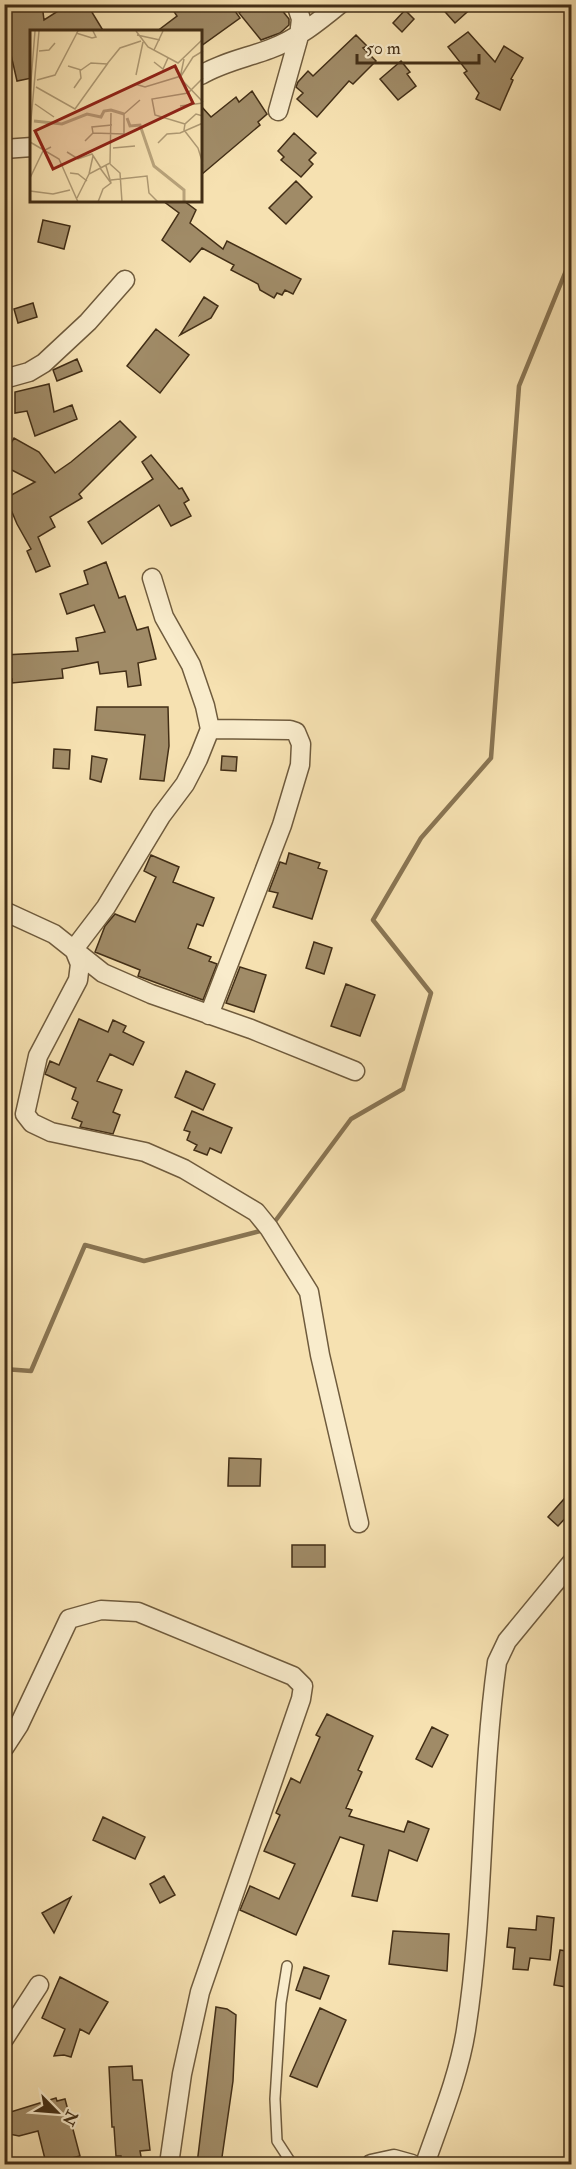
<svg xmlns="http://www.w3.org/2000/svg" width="576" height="2169" font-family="'IM FELL Double Pica',serif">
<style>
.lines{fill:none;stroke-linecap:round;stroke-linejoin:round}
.stream{stroke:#897553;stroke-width:4.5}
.building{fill:#a08b67;stroke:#422e16;stroke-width:1.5}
.service-casing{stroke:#6f5b3d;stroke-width:12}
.minor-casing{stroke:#6f5b3d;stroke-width:21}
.service{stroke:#f9eccc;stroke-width:9}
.minor{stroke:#f9eccc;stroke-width:18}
.inset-river{fill:none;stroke:#b9a47c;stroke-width:3}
.inset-road{fill:none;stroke:#ae9973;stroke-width:1.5}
.view{fill:#8f2418;fill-opacity:0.15;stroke:#8f2418;stroke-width:3}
.inset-edge{fill:none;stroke:#422e16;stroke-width:3}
</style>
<rect width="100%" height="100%" fill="#f6e1b1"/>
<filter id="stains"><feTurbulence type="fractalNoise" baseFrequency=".00333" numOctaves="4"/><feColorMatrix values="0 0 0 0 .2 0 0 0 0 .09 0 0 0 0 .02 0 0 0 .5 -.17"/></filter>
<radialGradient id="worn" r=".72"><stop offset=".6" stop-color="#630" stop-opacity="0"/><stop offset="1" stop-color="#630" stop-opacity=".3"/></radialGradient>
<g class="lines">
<path class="stream" d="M273 1224 351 1119 403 1089 431 993 373 920 421 838 491 758 519 386 572 256
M4 1369 31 1371 85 1245 144 1261 264 1230"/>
</g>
<path class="building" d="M4 4H42L44 20 69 4H87L104 32H32V78L17 81 6 33Z
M169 4H230L240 18 201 46V32H156L177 16Z
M251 4H277L289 19V25L280 33 261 40 239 13Z
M438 4H476L455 23Z
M405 10 414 19 402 32 393 23Z
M468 32 495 62 504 46 523 58 511 79 513 80 500 110 476 99 479 93 464 73 467 71 448 47Z
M356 35 367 46 363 48 376 61 353 84 349 81 317 117 297 99 303 93 296 87 298 82 308 71 313 76Z
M401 61 410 72 407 74 416 86 398 100 380 79Z
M252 91 267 114 258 122 260 125 201 175V106L211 117 236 97 239 102Z
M294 133 316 153 309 160 313 164 301 177 281 160 284 157 278 151Z
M296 181 312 197 286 224 269 208Z
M163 201H184L196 210 190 223 223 249 227 241 301 279 293 294 285 290 282 295 277 293 274 298 260 290 258 284 231 270 234 265 202 248 190 262 162 240 179 213Z
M43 220 70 226 64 249 38 242Z
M204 297 218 306 211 318 180 335Z
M33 303 37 317 18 323 14 309Z
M156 329 189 355 160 393 127 366Z
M77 359 82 371 57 381 53 370Z
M49 384 54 412 72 405 77 419 35 436 27 411 15 413V392Z
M120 421 136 437 79 494 82 498 50 517 55 527 38 537 50 566 36 572 27 551 31 549 17 524 6 498 35 482 4 466V455L14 438 39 452 55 473 71 462Z
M151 455 179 489 182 488 189 500 184 503 191 516 171 526 159 505 102 544 88 522 153 479 142 462Z
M106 562 119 598 125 596 137 630 148 627 156 659 138 663 141 685 128 687 126 671 100 674 98 662 62 669 63 678 12 683V679H4V655L78 651 76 638 105 632 94 605 67 614 60 594 88 584 84 571Z
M97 707H168L169 746 164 781 140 779 145 735 95 730Z
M54 749 70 750 69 769 53 768Z
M92 756 107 759 101 782 90 779Z
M222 756 237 757 236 771 221 770Z
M289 853 320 863 318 868 327 871 312 919 273 907 278 893 269 891 280 862 286 864Z
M151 855 179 867 173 882 214 898 203 926 197 924 188 948 211 957 209 961 217 964 203 1000 138 976 140 970 95 952 105 926 115 914 135 922 156 877 144 871Z
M314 942 332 948 324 974 306 968Z
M240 967 266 975 254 1012 226 1003Z
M346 984 375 995 360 1036 331 1026Z
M79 1019 108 1032 113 1020 126 1026 123 1032 144 1042 133 1065 110 1054 97 1081 122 1090 113 1112 120 1115 113 1134 80 1127 82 1122 72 1118 78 1102 72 1099 76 1088 45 1074 50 1061 59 1065Z
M186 1071 215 1084 203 1110 175 1097Z
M192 1111 232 1128 221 1153 210 1148 207 1155 194 1150 197 1145 187 1140 190 1132 184 1130Z
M229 1458 261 1459 260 1486H228Z
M572 1490V1511L558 1526 548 1517Z
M292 1545H325V1567H292Z
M327 1714 373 1736 358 1770 362 1772 346 1808 352 1810 349 1816 404 1832 408 1821 429 1829 417 1861 389 1850 377 1901 352 1896 364 1845 340 1837 296 1935 240 1910 250 1886 279 1899 295 1864 264 1851 280 1815 276 1813 291 1778 300 1783 320 1737 316 1735Z
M432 1727 448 1735 432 1767 416 1759Z
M103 1817 145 1837 135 1859 93 1840Z
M164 1876 175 1895 160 1903 150 1884Z
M71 1897 54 1933 42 1913Z
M537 1916 554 1918 550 1960 530 1958 528 1970 513 1969 515 1948 507 1947 509 1928 536 1930Z
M393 1931 449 1934 447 1971 389 1964Z
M560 1950 572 1952V1988L554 1985Z
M304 1967 329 1976 320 1999 296 1990Z
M60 1977 108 2002 89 2034 80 2029 71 2057 64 2055 54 2056 65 2029 42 2018Z
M216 2007 227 2009 236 2015 233 2081 221 2164H197Z
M320 2008 346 2020 317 2087 290 2076Z
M132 2066 133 2080H142L150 2150 140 2151 142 2162 122 2164 121 2156H116L114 2127H112L109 2067Z
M56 2098 57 2101 65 2099 80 2156 51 2163 49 2158 45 2159 38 2131 19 2136 4 2133V2114Z"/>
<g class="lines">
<g class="service-casing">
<path id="service" d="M287 1966 281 2003 275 2099 277 2141 292 2164"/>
</g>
<g class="minor-casing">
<path id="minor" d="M201 75C223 62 246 58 270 49 297 39 318 22 340 4
M278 111 299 36 301 19 296 4
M4 149 32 147
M4 379 29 372 44 363 88 322 125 280
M152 578 164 617 191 665 205 706 210 729 198 759 185 784 161 816 106 907 74 949 80 964 78 980 38 1056 25 1114 32 1123 51 1132 145 1152 184 1169 256 1212 269 1228 309 1292 320 1355 359 1523
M4 911 54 934 103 973 151 994 251 1029 355 1071
M209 1015 282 825 300 765 301 744 296 732 290 730 210 729
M4 1748 19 1725 69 1619 101 1610 138 1612 293 1676 303 1686 301 1699 200 1992 182 2074 169 2164
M4 2039 39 1985
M371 2164 394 2159 412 2164
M425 2164C440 2121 459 2075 466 2030 485 1908 480 1784 497 1662L507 1641 572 1562"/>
</g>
<use href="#service" class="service"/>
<use href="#minor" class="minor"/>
</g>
<g transform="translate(30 30)">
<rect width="172" height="172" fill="#f6e1b1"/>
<path class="inset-river" d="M97 88 100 96 110 95 124 136 154 160V172M4 91 32 94 57 84 71 87 74 81 81 80 94 84"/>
<path class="inset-road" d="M106 1 118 17 148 33 173 9M46 3 62 8 66 7 63 1M107 5 130 10M124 20 133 1M9 21 19 20 25 13M154 29 150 48 173 72M124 32 133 39 138 28M38 36 51 40 61 33 77 34 90 18 111 11M106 45 113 12M7 50 25 45 48 1M105 54 115 57 151 46 163 27 173 21M6 57 45 79 78 33M44 58 51 48 50 40M0 63 5 1M5 74 24 87M150 76 173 73M173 86 166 84 155 94 154 100 168 118 173 134M155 94 125 85 122 69 158 63 173 48M0 101 9 1M63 103 62 97 82 95M55 111 63 103 94 104V84L110 70M0 112 29 129 48 172M128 113 137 104 150 103 173 93M83 118 105 116M37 122 48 129 62 124 71 138M80 134 90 143 92 172M70 138 81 153M40 143 48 144 57 151M59 144 63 126M0 148 13 121 21 117M81 150 117 146 119 163 128 172M0 161 23 164 40 160M47 168 59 144 80 133 81 83M68 172 73 159 81 153 76 136"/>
<path class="view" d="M145 36 163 73 23 139 5 101Z"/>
<rect width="172" height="172" class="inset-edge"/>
</g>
<rect width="576" height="2169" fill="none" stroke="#f6e1b1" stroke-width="24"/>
<rect x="6" y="6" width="564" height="2157" fill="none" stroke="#422e16" stroke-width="3"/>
<rect x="12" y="12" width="552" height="2145" fill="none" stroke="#422e16" stroke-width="1.5"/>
<g transform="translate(57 2112) rotate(115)" stroke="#f9eccc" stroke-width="4.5" paint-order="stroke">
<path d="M0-4.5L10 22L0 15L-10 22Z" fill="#422e16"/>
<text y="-9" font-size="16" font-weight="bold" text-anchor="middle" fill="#422e16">N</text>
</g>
<path d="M357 54v9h122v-9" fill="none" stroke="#422e16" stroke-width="3"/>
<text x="366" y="54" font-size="18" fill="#422e16" stroke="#f9eccc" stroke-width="4.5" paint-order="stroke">50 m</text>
<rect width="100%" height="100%" filter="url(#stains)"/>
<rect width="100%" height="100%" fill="url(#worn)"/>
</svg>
